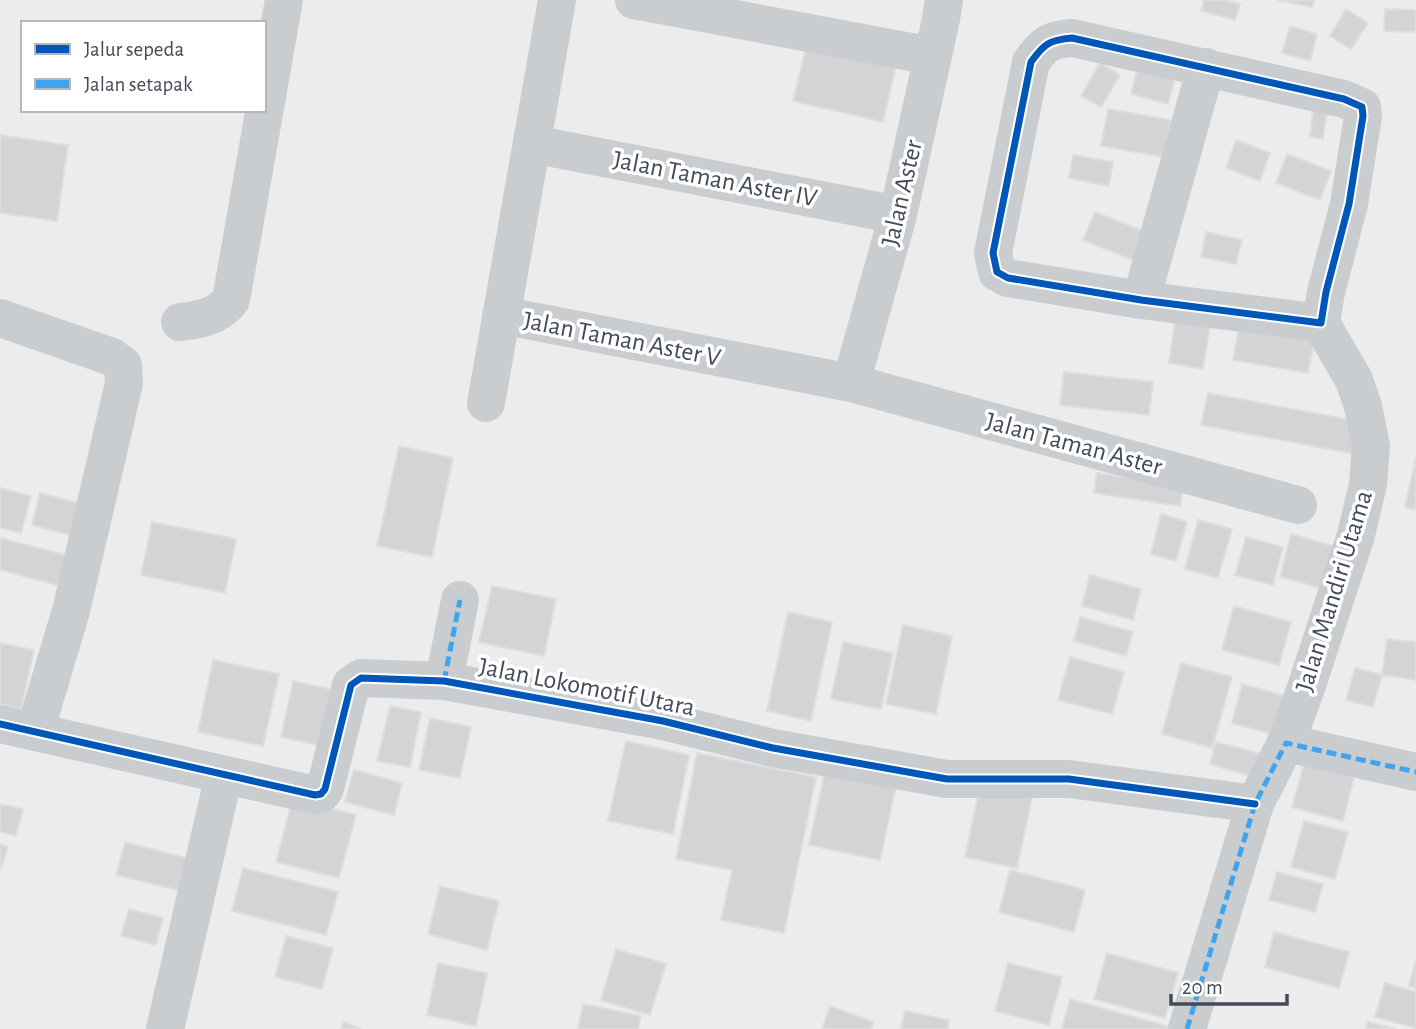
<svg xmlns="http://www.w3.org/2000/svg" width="1416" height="1029" font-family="'Alegreya Sans',sans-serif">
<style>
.building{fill:#d4d4d7;stroke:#dededf;stroke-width:2}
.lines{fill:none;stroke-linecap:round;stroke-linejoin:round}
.minor{stroke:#cacdd0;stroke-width:38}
.quiet{stroke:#3fa4ed;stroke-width:5;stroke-dasharray:10 5;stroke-linecap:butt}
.cycleway-casing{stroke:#fff;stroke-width:11}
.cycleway{stroke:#0057b8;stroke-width:7}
.labels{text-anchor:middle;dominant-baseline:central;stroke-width:7;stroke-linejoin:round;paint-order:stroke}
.street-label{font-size:26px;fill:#444b58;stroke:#fff}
</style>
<rect width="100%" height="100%" fill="#edecec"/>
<path class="building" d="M1204 0H1224L1240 4 1235 20 1201 11Z
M1277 0H1314L1312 7Z
M1346 9 1368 23 1351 49 1330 36Z
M1385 9 1416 10V32L1384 31Z
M1290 26 1317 34 1310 61 1282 53Z
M809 36 898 57 883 122 793 101Z
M1100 63 1120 75 1101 107 1081 96Z
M1139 63 1176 73 1168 104 1131 94Z
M1314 104 1328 106 1323 139 1310 137Z
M1108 109 1171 120 1163 157 1101 146Z
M0 135 68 145 57 221 0 213Z
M1236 140 1270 153 1260 181 1226 168Z
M1287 154 1331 171 1320 200 1276 183Z
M1073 155 1113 162 1109 186 1069 178Z
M1095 212 1146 232 1135 261 1083 240Z
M1206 232 1242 240 1236 264 1201 257Z
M1176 314 1211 319 1203 369 1169 363Z
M1241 317 1316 330 1308 373 1233 360Z
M1064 372 1153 382 1149 415 1060 405Z
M1208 393 1362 422 1355 454 1201 425Z
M399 446 453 458 432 557 377 546Z
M1416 457V510L1405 507Z
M1097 473 1183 486 1180 506 1094 493Z
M0 488 31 496 21 533 0 528Z
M40 493 86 505 78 537 32 525Z
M1161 514 1187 522 1176 561 1151 554Z
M1198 520 1232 529 1218 578 1185 569Z
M152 522 236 539 225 593 141 575Z
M1291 534 1348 550 1336 592 1280 577Z
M1246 537 1283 547 1273 585 1235 575Z
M0 538 73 557 65 587 0 570Z
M1090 575 1141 589 1133 620 1082 606Z
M492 586 556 599 544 656 479 642Z
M1234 606 1291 622 1279 665 1222 650Z
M788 612 832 622 811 721 767 711Z
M1080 617 1133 632 1126 656 1074 641Z
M903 625 952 636 936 714 886 704Z
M1387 639 1416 642V680L1382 675Z
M843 642 893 653 881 709 831 699Z
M0 643 34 650 21 709 0 704Z
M1070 657 1124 672 1112 714 1058 700Z
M213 660 279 674 263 746 198 732Z
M1181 663 1232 677 1212 748 1162 734Z
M1355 668 1382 675 1373 707 1346 700Z
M293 681 339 691 327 747 281 737Z
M1242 684 1289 697 1278 736 1232 723Z
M390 706 421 712 410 767 377 761Z
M430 718 471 727 460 778 419 770Z
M626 741 689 755 673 834 608 821Z
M1216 742 1265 755 1258 778 1210 764Z
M697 753 816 777 784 933 721 920 732 870 676 859Z
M1306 757 1356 770 1343 821 1292 807Z
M354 770 402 783 394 815 345 802Z
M825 771 896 786 880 860 809 845Z
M981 782 1033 793 1017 868 965 857Z
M293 798 356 815 339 878 276 862Z
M0 804 23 809 16 836 0 832Z
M1304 821 1348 832 1335 879 1291 867Z
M125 842 190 859 182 891 116 875Z
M0 844 8 847 0 871Z
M243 868 338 892 326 935 232 911Z
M1010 870 1085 890 1074 932 999 912Z
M1277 872 1323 884 1315 912 1269 900Z
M440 886 499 901 487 950 428 934Z
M129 909 163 918 156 945 121 936Z
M1274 932 1349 952 1339 988 1265 967Z
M286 936 333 948 322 989 275 977Z
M616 949 666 964 650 1015 601 1000Z
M1107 953 1178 973 1165 1018 1094 999Z
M1416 959V988L1409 986Z
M438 963 487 973 476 1026 427 1015Z
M1008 963 1062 977 1049 1025 995 1011Z
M1385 983 1416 992V1028L1375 1017Z
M1070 999 1177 1029H1062Z
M583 1004 641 1016 638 1029H578Z
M830 1006 874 1022 871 1029H822Z
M905 1011 949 1020 948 1029H901Z
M344 1022 361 1029H341Z
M1368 1022 1396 1029H1366Z"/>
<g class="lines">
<path class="minor" d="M634 0 932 56
M1072 38 1344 99 1362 107 1363 116 1349 204 1326 292 1321 323 1141 300 1008 278 997 272 993 253 1031 62C1044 44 1049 40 1072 38Z
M532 144 898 215
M1141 300 1206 67
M501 315 851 383 1298 505
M0 318 112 357 123 365 124 383 71 611 35 731
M180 322C201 320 218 316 231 300L284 0
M851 383 898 215 941 19 944 0
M486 403 557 0
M444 681 460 600
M0 724 315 795 321 794 325 789 351 685 361 678 444 681 663 721 773 748 947 779H1069L1255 804
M1286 743 1416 772
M165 1029 224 775
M1187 1029 1255 804 1286 743 1307 685 1356 535 1368 484 1371 446 1363 406 1354 380 1321 323"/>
<path class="quiet" d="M444 681 460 600
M1187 1029 1255 804 1286 743 1416 772"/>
<g class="cycleway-casing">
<path id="cycleway" d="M1072 38 1344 99 1362 107 1363 116 1349 204 1326 292 1321 323 1141 300 1008 278 997 272 993 253 1031 62C1044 44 1049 40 1072 38Z
M0 724 315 795 321 794 325 789 351 685 361 678 444 681 663 721 773 748 947 779H1069L1255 804"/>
</g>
<use href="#cycleway" class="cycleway"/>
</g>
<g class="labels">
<g class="street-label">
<text transform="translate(715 179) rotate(11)">Jalan Taman Aster IV</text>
<text transform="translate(902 193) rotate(-77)">Jalan Aster</text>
<text transform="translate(622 339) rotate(11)">Jalan Taman Aster V</text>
<text transform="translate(1074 444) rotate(15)">Jalan Taman Aster</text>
<text transform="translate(1334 591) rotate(-73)">Jalan Mandiri Utama</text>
<text transform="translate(587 687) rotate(11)">Jalan Lokomotif Utara</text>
</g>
</g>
<rect x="21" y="21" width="245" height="91" fill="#ffffff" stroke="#b4b7bc" stroke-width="2"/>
<rect x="35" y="44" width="35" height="10" fill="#0057b8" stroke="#b4b7bc" stroke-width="2"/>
<text x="84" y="56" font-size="21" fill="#444b58">Jalur sepeda</text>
<rect x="35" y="79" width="35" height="10" fill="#3fa4ed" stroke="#b4b7bc" stroke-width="2"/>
<text x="84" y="91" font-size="21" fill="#444b58">Jalan setapak</text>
<path d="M1171 994v10h116v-10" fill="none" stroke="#444b58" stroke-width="3.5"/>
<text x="1182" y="994" font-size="21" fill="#444b58" stroke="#ffffff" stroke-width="5" paint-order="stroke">20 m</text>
</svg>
